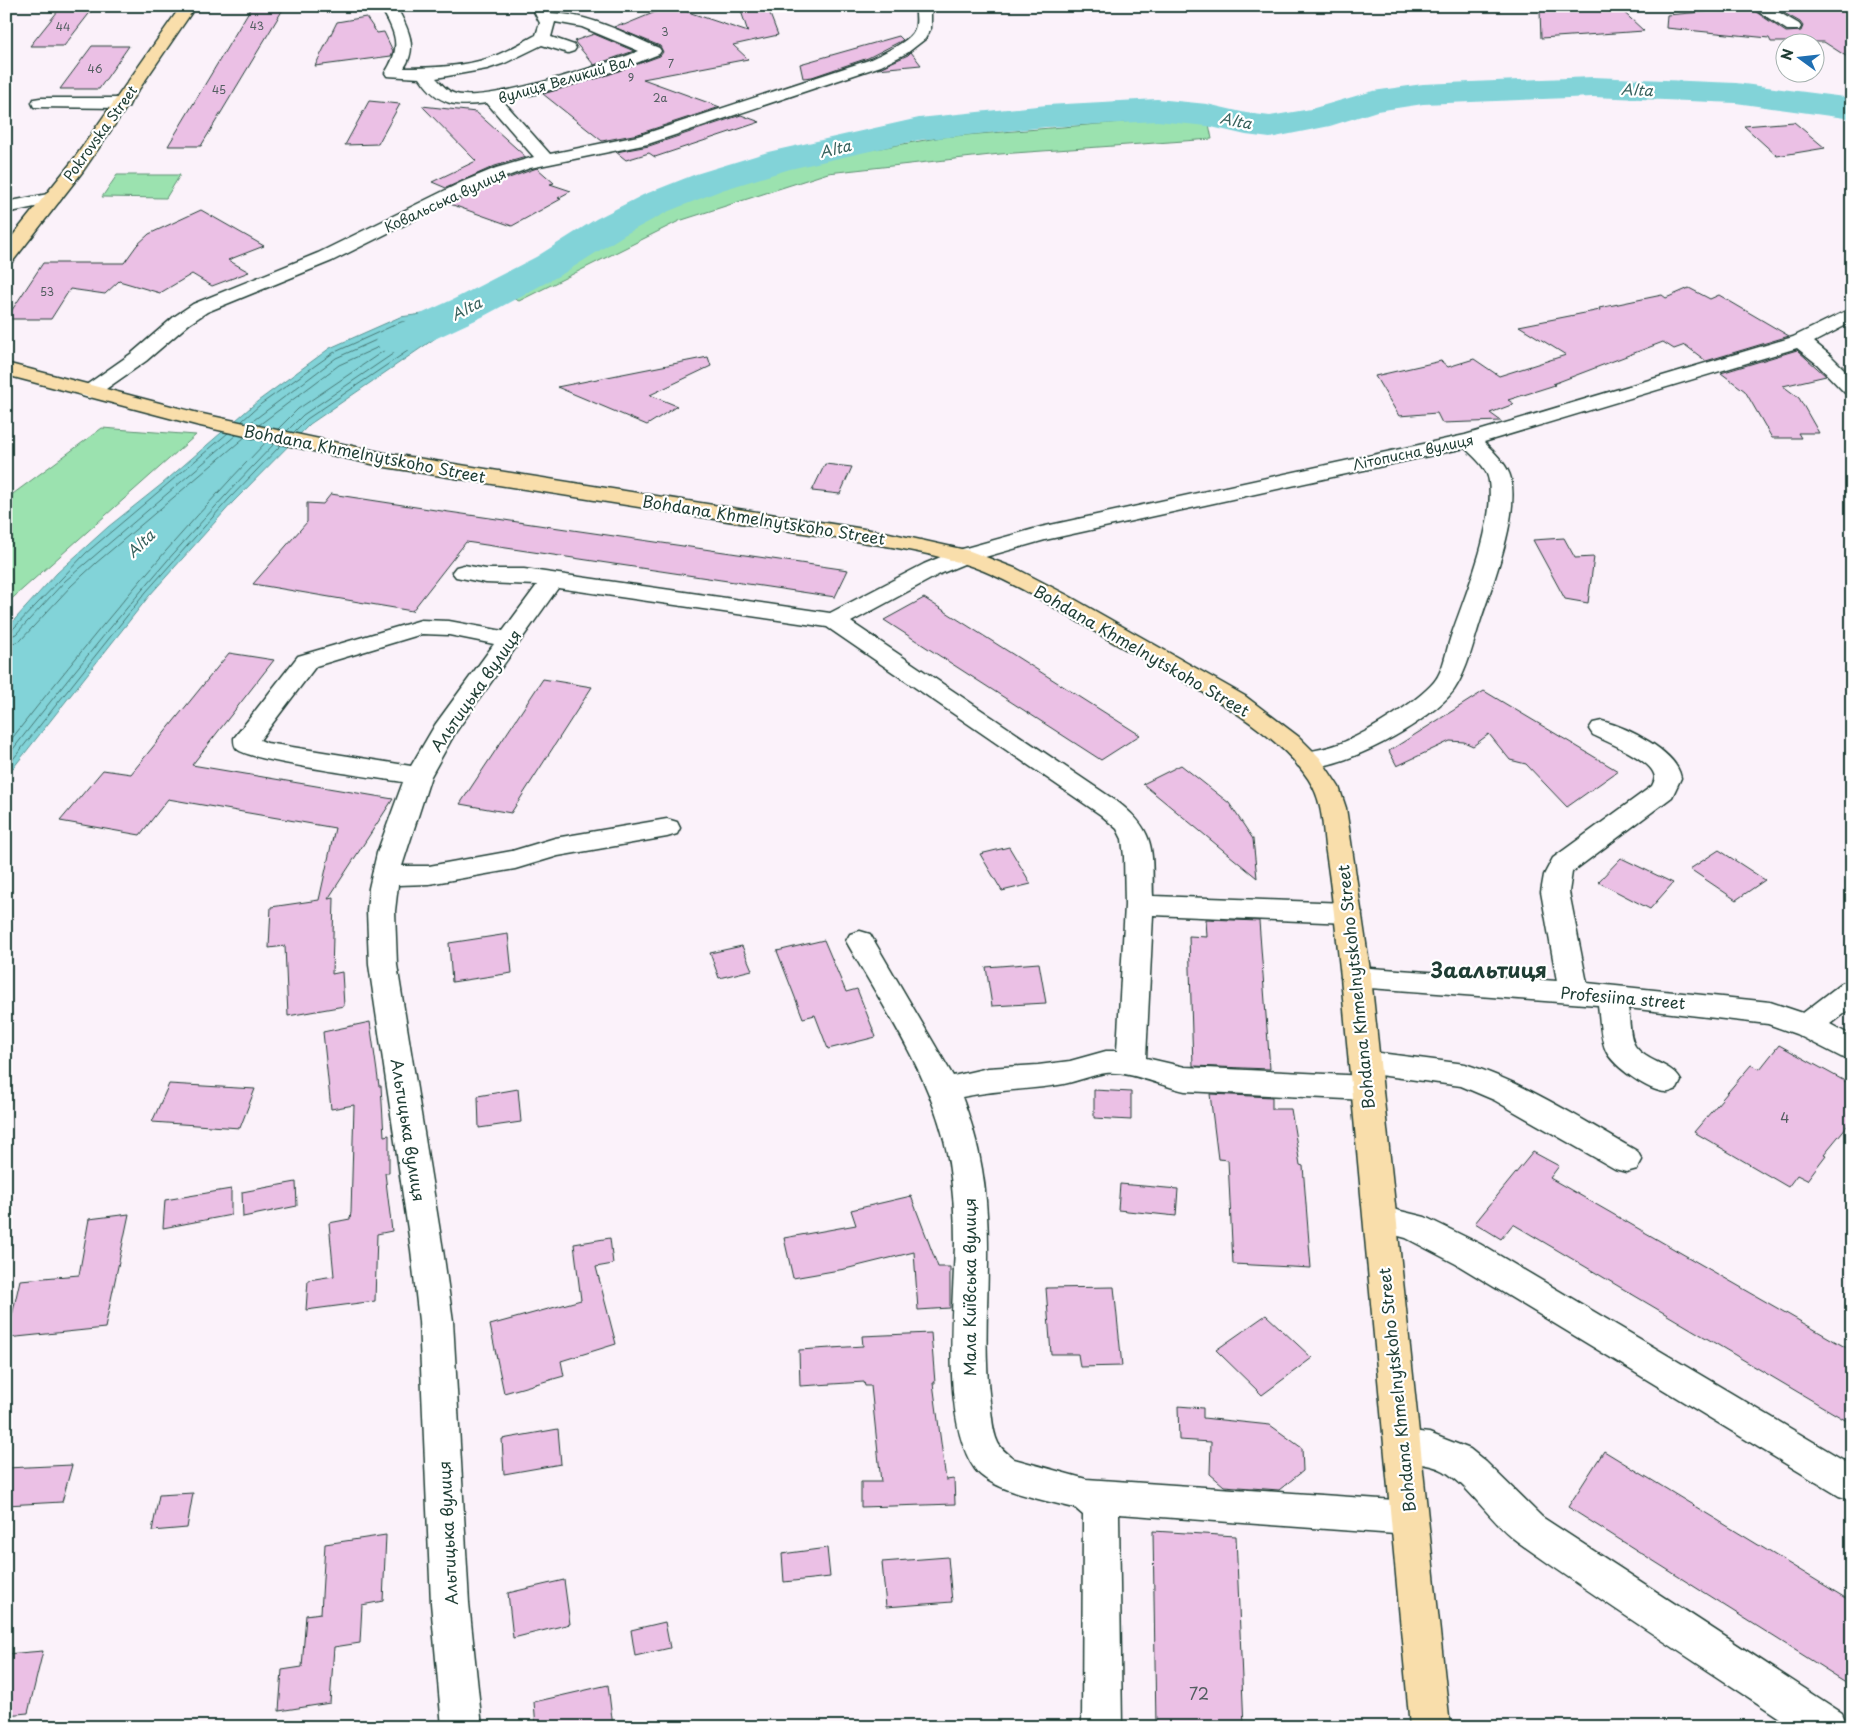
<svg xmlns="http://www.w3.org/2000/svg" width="1858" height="1733" font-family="'Playpen Sans',sans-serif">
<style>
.green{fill:#9be2af;stroke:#5d9072}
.water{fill:#82d3d8;stroke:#5a9796}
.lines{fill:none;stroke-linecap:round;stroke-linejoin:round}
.shore{stroke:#477976;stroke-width:1}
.river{fill:#82d3d8;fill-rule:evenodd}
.building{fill:#ebc0e5;stroke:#1f3d34}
.minor-casing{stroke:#1f3d34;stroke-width:3}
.major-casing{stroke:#1f3d34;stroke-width:3}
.minor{fill:#fff;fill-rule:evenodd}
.major{fill:#f9deab;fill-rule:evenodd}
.labels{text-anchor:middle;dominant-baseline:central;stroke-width:4.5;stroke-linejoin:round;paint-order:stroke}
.far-number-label{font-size:11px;fill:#525e60}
.far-street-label{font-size:14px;fill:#1f3d34;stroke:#fff}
.number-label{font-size:14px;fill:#525e60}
.far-water-label{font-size:15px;font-style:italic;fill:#38625d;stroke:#fff}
.street-label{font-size:16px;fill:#1f3d34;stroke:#fff}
.near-number-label{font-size:16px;fill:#525e60}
.district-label{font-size:21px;font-weight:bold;fill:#1f3d34;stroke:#fff}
</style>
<rect width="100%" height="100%" fill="#fbf2fa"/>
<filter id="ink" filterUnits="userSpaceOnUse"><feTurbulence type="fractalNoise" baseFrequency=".02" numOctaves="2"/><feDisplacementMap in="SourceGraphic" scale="10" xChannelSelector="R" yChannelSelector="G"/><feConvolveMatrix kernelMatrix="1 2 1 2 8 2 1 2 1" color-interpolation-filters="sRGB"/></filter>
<g filter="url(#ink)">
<path class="green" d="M1159 119 1209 124 1212 139 1000 154 828 173 679 221 519 301 506 295 563 266 650 214 732 184 819 159 942 137Z
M117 175H180L166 198 102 197Z
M102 428 196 435 6 604V499Z"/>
<path class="water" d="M468 308 456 324 310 424 233 502 149 596 6 777V629L57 573 108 527 162 484 258 401 330 348 400 317Z"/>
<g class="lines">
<path class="shore" d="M242 421 261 404 333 353 401 322 453 316 452 321 307 419 294 432
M250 423 336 358 403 328 429 326 428 330 303 415 287 431
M259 425 339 365 383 345 385 346V350L298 409 278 429
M6 632 12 630 86 553 228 433
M6 638 16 634 65 581 236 435
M6 645 20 641 71 586 96 563 245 437
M6 746C88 641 173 538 266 442
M6 758C91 649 178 543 274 444
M6 768 146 592 229 499 281 445"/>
<path class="river" d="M1593 77 1736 83 1852 98V119L1736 103 1593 97 1423 104 1377 111 1330 126 1270 138 1246 135 1207 126 1157 121 1047 127 919 140 790 169 722 190 669 211 624 235 564 273 482 317 411 350 396 354 381 350 375 341 381 332 454 299 536 257 596 219 643 195 696 174 768 152 919 118 1047 105 1157 99 1207 104 1246 113 1270 116 1311 109 1373 91 1423 84Z"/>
</g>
<path class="building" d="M62 6H95L64 46H30Z
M252 6H285L201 146H168Z
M670 6 748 32 741 11 768 9 778 35 733 45 748 59 643 79 720 107 638 134 602 141 543 94 602 77 660 56 663 52 660 46 614 27 621 24 624 25Z
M1617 6 1644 31 1541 38 1540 11Z
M1772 6 1852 7V60L1824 42H1771L1769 38 1666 28 1667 15 1750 8 1786 32 1801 31 1803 26 1800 22Z
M366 17 377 33 384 32 393 51 391 56 315 66 337 22Z
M594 34 634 51 594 65 574 41Z
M899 36 903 40 868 58 812 77 803 78 800 64Z
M92 46H129L99 89H60Z
M911 52 921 65 877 69 908 55Z
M369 101 400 104 378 144 345 145Z
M422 106 476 112 526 157 495 166 446 188 432 182 476 161Z
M741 115 760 122 655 157 649 153 626 160 616 152 649 146Z
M1794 122 1825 148 1777 156 1744 126Z
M537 168 554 183 550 184 571 191 558 198 561 199 512 226 450 204 509 178Z
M201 210 264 246 228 260 249 272 212 286 192 274 160 293 119 281 105 294 70 289 51 319H6L43 263H124L137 245 149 234Z
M1689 288 1710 299 1719 295 1789 336 1706 361 1685 345 1674 349 1663 342 1553 384 1555 385 1508 400 1514 404 1490 413 1501 421 1442 423 1437 413 1399 416 1375 376 1441 361 1448 367 1474 359 1499 376 1566 355 1519 326 1600 310 1599 308 1662 295 1666 298Z
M1797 350 1826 376 1783 386 1799 398 1819 433H1798L1801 438H1772L1745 391 1721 373Z
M708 357 711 366 650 395 677 406 647 425 557 387Z
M825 464 852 467 840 494 812 491Z
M331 494 442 511 848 570 835 597 466 542 412 611 253 584 307 522V503L323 504Z
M1564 538 1575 558 1594 557 1588 603 1565 599 1533 540Z
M924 598 1140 735 1101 760 884 620Z
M229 653 274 660 192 765 393 799 328 899 334 898 332 974 342 972 344 1006 288 1016 285 946 269 948 271 907 319 900 335 828 168 799 140 835 60 821 103 770 131 774Z
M543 679 592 687 511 813 460 804Z
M1484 691 1618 771 1567 807 1526 764 1510 760 1489 734 1473 746 1464 742 1450 741 1397 766 1389 751Z
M1181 765 1229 803 1253 839 1257 878 1143 784Z
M1009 847 1031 884 1002 891 980 854Z
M1719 850 1765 880 1736 900 1690 869Z
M1621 858 1673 883 1650 909 1598 882Z
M1206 919 1259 921 1270 1069 1193 1066 1189 936 1207 937Z
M508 934 512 973 452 982 449 943Z
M824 940 846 992 857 989 876 1037 828 1049 815 1015 803 1018 777 951Z
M742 946 752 970 719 978 710 953Z
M1039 963 1046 1003 992 1006 986 967Z
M370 1022 379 1086H381L384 1136 389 1135V1173H385L392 1231 377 1234 375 1301 306 1310 308 1280 334 1276 329 1223 350 1219 351 1212 354 1105 331 1109 323 1032Z
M1779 1045 1852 1085V1120L1824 1154 1826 1155 1807 1180 1797 1175 1788 1187 1694 1132 1751 1065 1760 1069Z
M169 1084 255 1089 240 1128 152 1122Z
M518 1089 521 1122 479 1128 478 1096Z
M1094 1090 1131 1092V1120L1094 1118Z
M1210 1094 1272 1097V1109H1291L1300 1165 1303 1166 1311 1268 1233 1264 1228 1160 1218 1159Z
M1533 1152 1559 1166 1550 1178 1852 1351V1424L1513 1224 1501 1239 1475 1223Z
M296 1182 297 1206 243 1217 242 1192Z
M1120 1184 1178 1189 1176 1216 1118 1210Z
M231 1189V1215L163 1228 165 1200Z
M911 1196 938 1267H950V1308L918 1310 914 1252 845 1269 793 1278 784 1238 856 1225 851 1210Z
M129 1214 105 1328 7 1338 20 1280 79 1275 89 1219Z
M610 1238 613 1264 596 1267 616 1344 561 1361 564 1376 504 1393 490 1325 581 1300 574 1244Z
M1114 1287 1122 1366 1080 1367 1078 1354H1051L1046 1288Z
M1266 1315 1312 1358 1262 1395 1216 1350Z
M931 1333 935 1383H933L946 1480 954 1479 955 1504 861 1507V1482H881L871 1386H865L864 1382 800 1386 799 1350 863 1346 862 1336Z
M1178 1406 1203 1408V1418L1270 1425 1302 1448 1303 1471 1279 1490 1224 1486 1210 1474 1211 1442 1179 1440Z
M558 1429 561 1464 504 1474 502 1439Z
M1604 1451 1852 1602V1686L1568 1507Z
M72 1465 62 1502 6 1505V1468Z
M193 1493 187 1528 152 1531 159 1495Z
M1153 1531 1236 1536 1244 1727H1156Z
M386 1535 383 1601 362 1605 360 1643 334 1647 330 1703 279 1711 282 1670 302 1667 306 1615 321 1613 325 1544Z
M827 1548 830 1577 784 1582 782 1554Z
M948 1557 952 1602 886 1607 882 1562Z
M564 1580 570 1624 513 1638 508 1593Z
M665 1622 670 1648 635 1656 631 1630Z
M43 1651 28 1713 6 1715V1654Z
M608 1685 613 1727H536L534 1702Z"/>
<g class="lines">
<g class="minor-casing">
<path id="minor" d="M380 6H396C407 27 419 46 404 68 429 68 455 67 479 61 499 56 518 45 536 35L540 23 531 6H547L550 13C589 14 624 33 659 48L661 51 659 54C609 75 556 90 503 101L550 154 638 136 869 60C881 54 908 43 914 31 918 24 916 14 915 6H931V28L925 39 907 53 881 66 648 144 530 168 508 176 474 190 332 261 207 312 189 324 146 361 96 396 89 398 82 396 79 392 82 388 132 353 175 316 193 304 318 253 462 182 496 168 534 157 487 103C455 107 439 106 420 78L387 76 385 73C403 46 395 32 380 6ZM555 22 582 27 639 51C608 64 481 105 453 93 446 90 441 83 436 78L487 69 505 63 542 45 568 53 574 51 576 48 574 45 551 37Z
M1750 6H1768L1799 24 1801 27 1799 30H1787Z
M40 98H122L128 99 130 103 128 107 122 108 34 107 32 103 34 99Z
M53 193 59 194 62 198 59 202 6 213V202Z
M1852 308V322L1814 342 1831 356 1852 377V395L1845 393 1817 364 1797 348 1484 442C1494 452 1508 465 1511 479 1519 516 1493 583 1481 619 1473 643 1468 669 1454 690 1432 721 1335 776 1298 766L1294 760 1298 754C1314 750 1331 748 1346 741 1370 731 1417 702 1434 682 1444 670 1446 650 1451 636 1466 593 1495 525 1489 481 1487 467 1474 457 1465 448L1045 540 971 561 940 574 851 622 1119 803C1157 833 1152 851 1153 896L1348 903 1358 906 1362 913 1358 920 1348 923 1153 915 1146 1058 1185 1067 1366 1076 1377 1080 1381 1088 1377 1096 1366 1100 1185 1091C1160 1086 1132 1071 1106 1073 1090 1075 1074 1083 1058 1085 1026 1090 994 1090 962 1097 977 1135 985 1175 987 1215 991 1278 982 1340 990 1402 992 1415 992 1431 998 1443 1001 1449 1008 1454 1014 1459L1086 1479 1409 1501 1422 1506 1427 1518 1422 1530 1409 1535 1119 1514 1122 1727H1082L1083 1515 1075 1508C1048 1501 991 1491 975 1469 940 1421 954 1300 955 1242 955 1215 953 1189 949 1163 935 1081 886 1012 846 941L850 934 860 931 870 934 953 1076 988 1068 1038 1065 1070 1061 1106 1051H1117L1125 905 1124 857 1122 839 1117 829 1101 815 827 627 558 588 455 733 431 776 402 866H429L512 851 555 838 667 819 677 822 680 828 677 834 667 837 558 856 515 869 429 884 398 885 395 911 397 965 443 1250 453 1321 469 1603 482 1727H442L431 1603 419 1321 411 1250 369 965 367 911 369 888 377 853 403 782C378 778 249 761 237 749 234 746 234 742 234 738L298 656 421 620 449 621 503 631 537 585 486 583 456 577 452 572 456 567 464 565 486 569H524L830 613 924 564 955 551 1041 527 1465 435 1793 337ZM422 634 449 635 494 644 435 725 411 766 267 743 260 740 316 666Z
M1602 721C1626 727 1677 751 1681 778L1672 797 1572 872 1569 892 1587 983 1770 1002 1803 1013 1842 983 1852 980V1007L1830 1024 1852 1036V1060L1841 1057 1796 1034 1768 1024 1628 1008C1630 1018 1629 1037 1635 1046 1647 1063 1672 1063 1681 1081L1677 1089C1674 1090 1669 1093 1666 1092 1649 1092 1613 1066 1606 1051 1600 1038 1600 1019 1598 1005L1356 987 1346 984 1341 977 1346 970 1356 967 1557 981 1541 892 1544 875 1553 858 1652 786C1654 782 1656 778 1654 774 1649 759 1608 742 1593 735L1589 729 1593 723Z
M1364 1051 1465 1064C1526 1083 1582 1120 1637 1151L1642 1160 1637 1169 1626 1172 1615 1169 1494 1100 1461 1086 1364 1073 1353 1070 1349 1062 1353 1054Z
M1380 1206 1425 1217 1480 1244 1852 1465V1500L1839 1496 1456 1264 1406 1238 1369 1228 1364 1219 1369 1210Z
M1402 1430 1429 1433 1470 1449 1486 1462 1542 1517 1842 1713 1848 1727H1793C1701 1665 1608 1606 1518 1542 1491 1523 1472 1488 1444 1471 1428 1462 1407 1464 1389 1457L1384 1446 1389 1435Z"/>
</g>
<g class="major-casing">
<path id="major" d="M181 6H196L83 171 13 261 6 263V244L71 163Z
M6 363 198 413 385 453 889 533 970 551 1017 569 1067 595 1245 696 1299 737 1320 758 1339 787 1346 808 1371 977 1450 1727H1410L1341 977C1336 933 1332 889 1325 846 1323 827 1322 804 1313 787 1281 727 1175 677 1116 644 1072 619 1031 591 984 571 949 557 911 550 874 544L385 467 196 425 6 375Z"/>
</g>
<use href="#minor" class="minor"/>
<use href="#major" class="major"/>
</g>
</g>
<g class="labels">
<g class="far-number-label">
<text x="257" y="25">43</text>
<text x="63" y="26">44</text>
<text x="665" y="31">3</text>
<text x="671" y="63">7</text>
<text x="95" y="68">46</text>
<text x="631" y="77">9</text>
<text x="219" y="89">45</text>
<text x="660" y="97">2а</text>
<text x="47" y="291">53</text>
</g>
<g class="far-street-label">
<text transform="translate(566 79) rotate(-16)">вулиця Великий Вал</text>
<text transform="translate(100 133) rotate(-54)">Pokrovska Street</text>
<text transform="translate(445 200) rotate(-25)">Ковальська вулиця</text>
<text transform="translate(1413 452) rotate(-12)">Літописна вулиця</text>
</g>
<g class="number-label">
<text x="1785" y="1117">4</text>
</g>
<g class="far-water-label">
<text transform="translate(1637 89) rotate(3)">Alta</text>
<text transform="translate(1236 120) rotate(11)">Alta</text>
<text transform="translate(835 148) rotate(-13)">Alta</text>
<text transform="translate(466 308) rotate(-27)">Alta</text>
<text transform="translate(140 543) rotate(-44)">Alta</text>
</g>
<g class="street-label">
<text transform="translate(365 453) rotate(11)">Bohdana Khmelnytskoho Street</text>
<text transform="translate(764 519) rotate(9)">Bohdana Khmelnytskoho Street</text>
<text transform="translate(1142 650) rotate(30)">Bohdana Khmelnytskoho Street</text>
<text transform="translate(475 690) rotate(-55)">Альтицька вулиця</text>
<text transform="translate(1355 987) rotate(-96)">Bohdana Khmelnytskoho Street</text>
<text transform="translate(1623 997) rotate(5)">Profesiina street</text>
<text transform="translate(409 1130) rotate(81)">Альтицька вулиця</text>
<text transform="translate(969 1287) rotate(-90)">Мала Київська вулиця</text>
<text transform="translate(1396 1390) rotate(-96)">Bohdana Khmelnytskoho Street</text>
<text transform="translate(447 1533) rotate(-93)">Альтицька вулиця</text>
</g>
<g class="near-number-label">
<text x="1199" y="1693">72</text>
</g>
<g class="district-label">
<text x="1489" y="969">Заальтиця</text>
</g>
</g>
<rect width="1858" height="1733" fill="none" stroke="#fff" stroke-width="25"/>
<rect x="12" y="12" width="1833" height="1708" fill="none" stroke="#1f3d34" stroke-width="2" filter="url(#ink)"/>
<g transform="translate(1800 58) rotate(285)"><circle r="24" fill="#ffffff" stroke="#a5b1ae"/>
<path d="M0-4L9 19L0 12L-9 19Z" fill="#1f6fb2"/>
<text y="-8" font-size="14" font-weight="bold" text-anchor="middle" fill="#1f3d34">N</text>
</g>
</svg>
